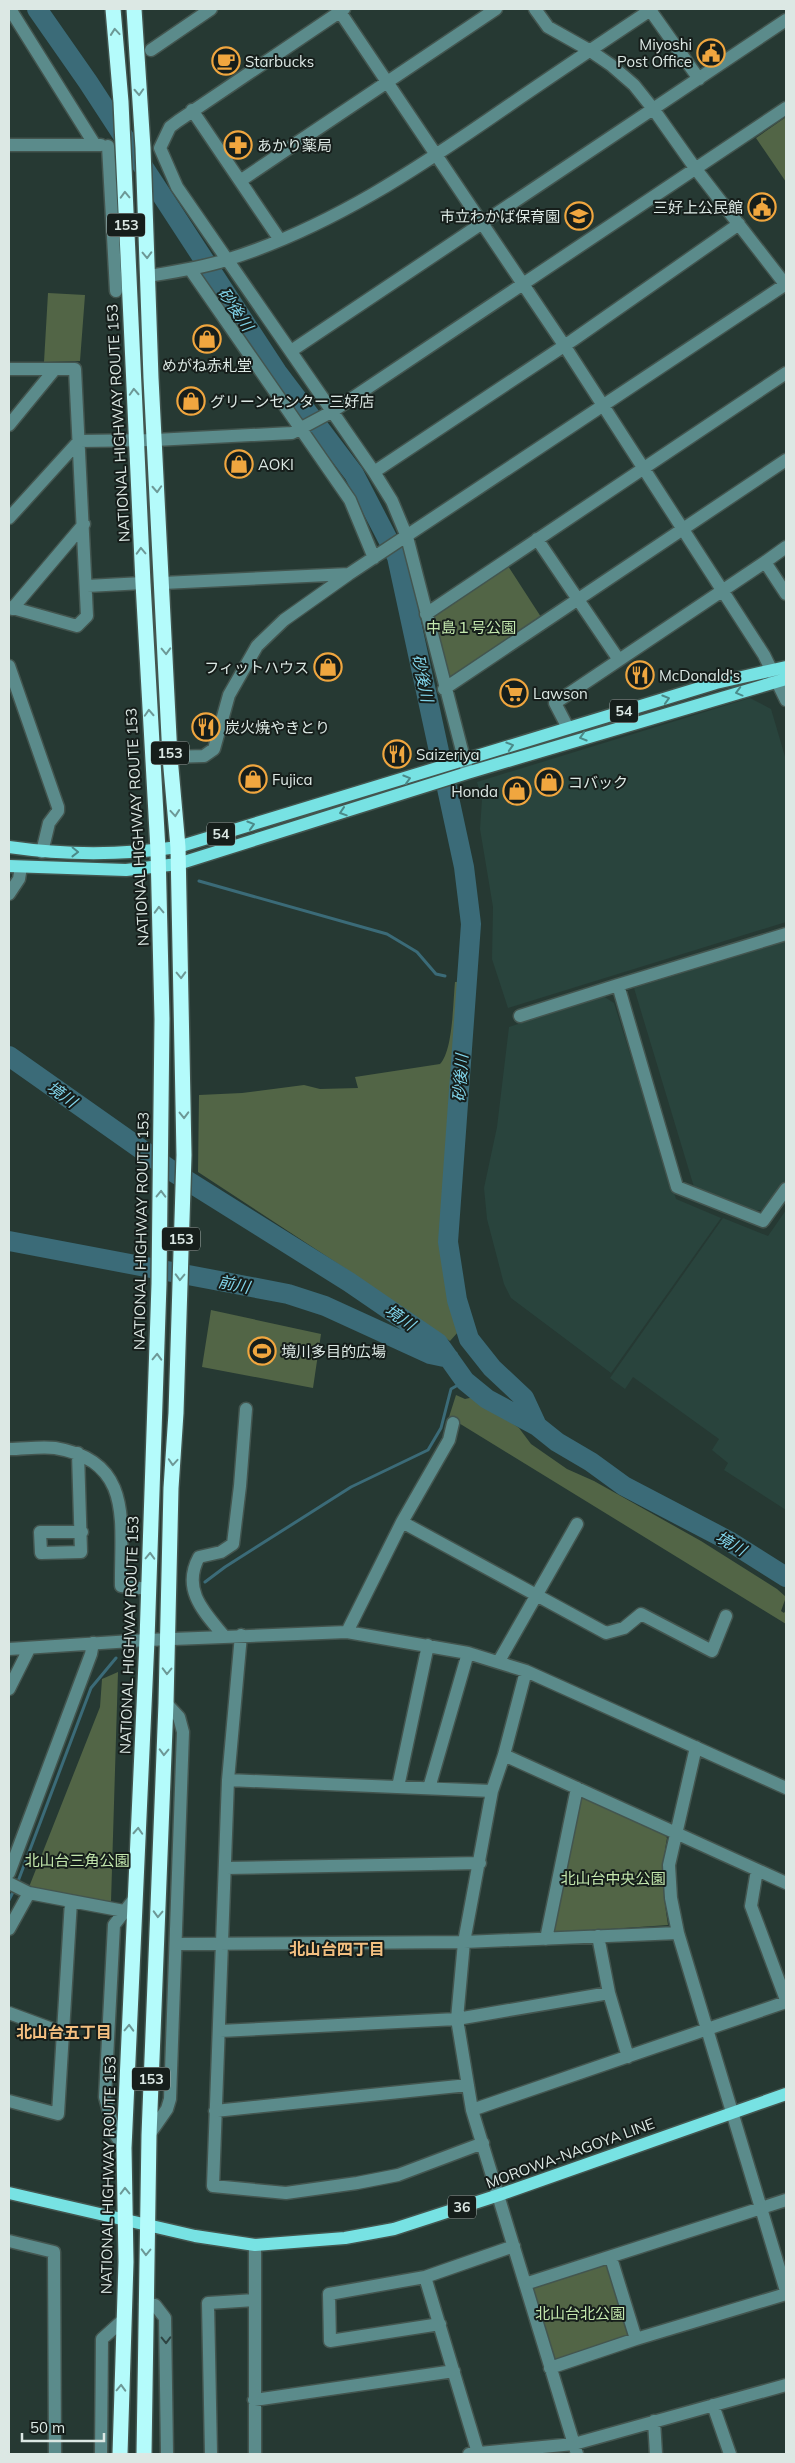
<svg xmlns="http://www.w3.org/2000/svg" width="795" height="2463" font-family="Mulish,'Noto Sans JP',sans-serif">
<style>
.built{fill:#29443d}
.green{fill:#526546}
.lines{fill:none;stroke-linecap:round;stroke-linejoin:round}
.stream{stroke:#3b6b78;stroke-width:3}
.river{stroke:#3b6b78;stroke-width:20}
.minor-casing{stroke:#43554f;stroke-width:15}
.major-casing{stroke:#43554f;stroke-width:15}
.highway-casing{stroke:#43554f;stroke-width:18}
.minor{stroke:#5b8b8b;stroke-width:12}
.major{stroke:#77e2e3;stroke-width:12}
.highway{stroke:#b4fbfb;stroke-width:15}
.oneway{stroke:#6d9896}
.oneway2{stroke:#4b8a89}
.oneway3{stroke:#2e4442}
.labels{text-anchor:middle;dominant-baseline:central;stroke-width:4;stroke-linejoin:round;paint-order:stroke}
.shield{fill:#161e1b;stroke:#a1aba8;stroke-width:1}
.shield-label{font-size:14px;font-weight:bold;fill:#dce8e4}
.poi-label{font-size:15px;fill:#dce8e4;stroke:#161e1b;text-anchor:start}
.street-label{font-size:15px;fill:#dce8e4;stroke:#161e1b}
.park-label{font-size:15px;fill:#c3e7ad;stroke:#161e1b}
.water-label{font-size:16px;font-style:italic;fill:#81d4ea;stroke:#161e1b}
.neighbourhood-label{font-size:16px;font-weight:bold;fill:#f3bf80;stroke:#161e1b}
</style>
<rect width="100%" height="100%" fill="#263933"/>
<path class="built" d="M750 698 771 709 786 760V922L508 1008 492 959 493 907 480 829 482 799 477 782Z
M786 941V1181L770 1205 762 1210H751L694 1187 634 988Z
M603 996 614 1003 676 1199 721 1218 611 1373 511 1298 504 1284 487 1219 484 1188 497 1127 509 1027Z
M786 1210V1510L724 1470 728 1463 712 1450 719 1439 633 1377 625 1389 610 1378 723 1218 768 1236Z"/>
<path class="green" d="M786 117V182L756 138Z
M48 293 85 295 80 361 44 362Z
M508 566 541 617 448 680 433 614Z
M455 982H460L443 1263 458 1332 450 1341 349 1271 198 1172 199 1095 242 1093 304 1085 320 1089 358 1088 355 1077 440 1064C453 1051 453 1002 455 982Z
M211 1310 321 1334 313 1388 202 1367Z
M456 1395 465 1399 474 1397 519 1428 531 1444 567 1469 594 1481 701 1541 777 1589 786 1597 781 1611 784 1613 786 1610V1624L449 1417Z
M118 1672 111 1902 29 1887 100 1707 102 1679Z
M579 1794 663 1832 667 1838C661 1868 663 1895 668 1925L552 1933Z
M606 2263 629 2338 554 2363 531 2288Z"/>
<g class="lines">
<path class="stream" d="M199 881 387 934 417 952 436 974 445 976
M205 1582 225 1567 351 1487 428 1450 441 1428 451 1389 465 1381
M17 1884 91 1688 116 1658
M9 1900 14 1890"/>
<path class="river" d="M37 9 88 82 277 372 354 474 397 557 464 867 471 924 448 1242 457 1300 469 1339 492 1368 524 1398 537 1426
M9 1056 175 1173 349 1282 438 1343 465 1381 487 1399 537 1426 557 1442 591 1462 624 1486 729 1541 786 1577
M9 1241 288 1294 325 1306 430 1354 449 1358"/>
<g class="minor-casing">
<path id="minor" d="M10 9 95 145
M338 9 564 345 764 655 786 700
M344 9 178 121 170 127 160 148 177 187 374 472 392 501 407 537 467 770
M535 9 548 27 589 50 611 65 634 85 654 110 695 168 785 284
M650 10 699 79
M151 50 211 9
M192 110 280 240
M9 145H101
M108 146 116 291
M240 181 496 9
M190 269 350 500 374 558
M148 276C174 272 201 268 226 260 330 228 420 167 508 106 556 73 604 41 652 9
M291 351 786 20
M9 369H75L87 616 77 626 9 607
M9 425 55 369
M374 472 573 340 739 224
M9 518 79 441 155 440 292 433 333 411 786 108
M537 539 619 660
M765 562 786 547
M163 583 349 574
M87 586 143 583
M12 609 84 524
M426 614 786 373
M9 666 58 807V811L49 823 42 852
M444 689 786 460
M568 728 555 703 765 562 786 594
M170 757 204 756 214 749 229 695 257 646 284 620 349 574 786 284
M9 894 19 879 21 867
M786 934 618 985 677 1187 763 1221 786 1189
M520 1016 618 985
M9 1449C24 1449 41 1446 55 1448 135 1461 120 1524 121 1586L149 1589
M78 1453 81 1552 41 1553 40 1532H82
M402 1522 606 1633 624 1628 641 1614 712 1651 726 1616
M347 1632 402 1522 449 1440 453 1423
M241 1635 228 1780 213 2186 286 2193 357 2183 398 2175 483 2143
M224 1636C205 1613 181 1590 199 1557L221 1552 233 1544 240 1486 246 1409
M9 1649 147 1640 347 1632 468 1653 526 1671 786 1788
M499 1661 577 1524
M526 1671 504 1755 492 1791 464 1942 457 2019 472 2110 577 2454
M9 1689 29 1649
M696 1747 669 1865 671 1898 678 1933 786 2291
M504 1755 786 1883
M228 1780 492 1791
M398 1787 428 1645
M429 1788 468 1653
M226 1868 480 1863
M757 1870 751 1906 786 2000
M9 1873 91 1654 93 1643
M9 1883 29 1893 71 1901 58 2114 9 2101
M71 1901 124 1911
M9 1929 29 1893
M598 1936 609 1993 628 2057
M546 1939 577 1788
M176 1944 464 1942 678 1933
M9 2013 63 2033
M220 2031 457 2019 609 1993
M472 2110 786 2002
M215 2111 468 2085
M149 2135 167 2109 170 2099 183 1732 179 1717 166 1703
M124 2148 115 2134 105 2097 114 1925 135 1898
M9 2241 54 2252 55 2454
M255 2245V2454
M611 2258 636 2339
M425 2277 329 2294 330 2341 440 2324
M525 2284 786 2200
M145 2304 155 2305 165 2318 167 2454
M550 2368 636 2339 786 2294
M254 2400 454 2371
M713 2405 730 2454
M654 2421 656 2454
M478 2453 425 2277 514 2246
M101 2454 102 2339 123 2320
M211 2454 208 2303 255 2300
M469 2454 574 2444 786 2385"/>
</g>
<g class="major-casing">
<path id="major" d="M9 847C64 855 123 855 178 847L716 683 786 667
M9 866 126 870 178 864 467 773 786 679
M9 2193 195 2236 255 2245 345 2238 394 2229 499 2195 786 2094"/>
</g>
<g class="highway-casing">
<path id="highway" d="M113 9 121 102 143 583 158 850 162 1019 159 1284 147 1640 124 2148 126 2262 120 2454
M134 9 143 148 151 378 170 757 178 847 184 1155 176 1413 171 1488 166 1703 149 2135 144 2454"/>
</g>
<use href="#minor" class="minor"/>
<use href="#major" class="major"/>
<use href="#highway" class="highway"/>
</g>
<defs><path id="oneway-chevron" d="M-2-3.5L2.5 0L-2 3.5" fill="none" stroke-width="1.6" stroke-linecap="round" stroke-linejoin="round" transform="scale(1.25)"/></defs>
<g class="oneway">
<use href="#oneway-chevron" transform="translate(115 32) rotate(-95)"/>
<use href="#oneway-chevron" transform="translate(139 92) rotate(87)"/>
<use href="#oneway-chevron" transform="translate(125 195) rotate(-92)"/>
<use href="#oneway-chevron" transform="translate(147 255) rotate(88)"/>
<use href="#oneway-chevron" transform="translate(134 392) rotate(-93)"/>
<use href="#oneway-chevron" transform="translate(157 489) rotate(87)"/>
<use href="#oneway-chevron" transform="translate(141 551) rotate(-92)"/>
<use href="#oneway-chevron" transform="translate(166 651) rotate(88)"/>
<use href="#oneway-chevron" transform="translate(149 713) rotate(-93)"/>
<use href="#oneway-chevron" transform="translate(175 813) rotate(85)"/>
<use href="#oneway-chevron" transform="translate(159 910) rotate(-92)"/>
<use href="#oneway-chevron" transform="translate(181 975) rotate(88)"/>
<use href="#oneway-chevron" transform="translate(184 1115) rotate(89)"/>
<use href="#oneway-chevron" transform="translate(161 1194) rotate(-89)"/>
<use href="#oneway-chevron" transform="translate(180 1277) rotate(92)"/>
<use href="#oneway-chevron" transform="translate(157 1357) rotate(-88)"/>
<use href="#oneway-chevron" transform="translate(173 1462) rotate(94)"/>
<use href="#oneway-chevron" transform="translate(150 1556) rotate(-88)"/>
<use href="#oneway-chevron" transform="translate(167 1671) rotate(91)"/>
<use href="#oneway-chevron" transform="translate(164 1752) rotate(92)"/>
<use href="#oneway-chevron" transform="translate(138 1831) rotate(-87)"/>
<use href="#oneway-chevron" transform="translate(158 1914) rotate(92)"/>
<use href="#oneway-chevron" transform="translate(129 2028) rotate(-88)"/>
<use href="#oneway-chevron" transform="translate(125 2191) rotate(-91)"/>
<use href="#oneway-chevron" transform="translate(146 2252) rotate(91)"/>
<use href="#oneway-chevron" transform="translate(121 2388) rotate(-88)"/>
</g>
<g class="oneway2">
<use href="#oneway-chevron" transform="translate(739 692) rotate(165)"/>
<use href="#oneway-chevron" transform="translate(666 699) rotate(-17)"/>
<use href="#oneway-chevron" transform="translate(583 737) rotate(163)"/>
<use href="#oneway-chevron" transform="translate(510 746) rotate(-17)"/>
<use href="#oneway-chevron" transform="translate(407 779) rotate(-17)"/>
<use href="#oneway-chevron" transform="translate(343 812) rotate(162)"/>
<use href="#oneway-chevron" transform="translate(251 825) rotate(-17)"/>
<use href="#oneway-chevron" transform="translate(75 852) rotate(1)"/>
</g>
<use class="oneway3" href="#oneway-chevron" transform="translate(166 2340) rotate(89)"/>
<defs>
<g id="civic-ring" transform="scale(1.4375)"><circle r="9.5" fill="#161e1b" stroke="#f0a63f" stroke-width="1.5"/><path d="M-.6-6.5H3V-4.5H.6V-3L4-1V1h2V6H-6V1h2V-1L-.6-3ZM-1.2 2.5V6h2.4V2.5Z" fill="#f0a63f"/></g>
<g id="cafe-ring" transform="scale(1.4375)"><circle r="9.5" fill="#161e1b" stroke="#f0a63f" stroke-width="1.5"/><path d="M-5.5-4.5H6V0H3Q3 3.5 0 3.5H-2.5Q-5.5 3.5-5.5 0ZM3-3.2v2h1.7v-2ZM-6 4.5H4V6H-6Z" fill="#f0a63f"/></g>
<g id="pharmacy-ring" transform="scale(1.4375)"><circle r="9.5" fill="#161e1b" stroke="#f0a63f" stroke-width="1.5"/><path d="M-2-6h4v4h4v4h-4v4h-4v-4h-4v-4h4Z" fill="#f0a63f"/></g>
<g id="school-ring" transform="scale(1.4375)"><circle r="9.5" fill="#161e1b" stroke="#f0a63f" stroke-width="1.5"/><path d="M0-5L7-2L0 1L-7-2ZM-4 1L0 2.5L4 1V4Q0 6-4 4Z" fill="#f0a63f"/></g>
<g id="shop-ring" transform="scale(1.4375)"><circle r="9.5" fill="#161e1b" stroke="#f0a63f" stroke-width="1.5"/><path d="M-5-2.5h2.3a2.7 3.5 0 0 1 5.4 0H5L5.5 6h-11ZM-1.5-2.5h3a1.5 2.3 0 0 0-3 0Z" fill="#f0a63f"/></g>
<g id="restaurant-ring" transform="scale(1.4375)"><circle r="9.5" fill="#161e1b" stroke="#f0a63f" stroke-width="1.5"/><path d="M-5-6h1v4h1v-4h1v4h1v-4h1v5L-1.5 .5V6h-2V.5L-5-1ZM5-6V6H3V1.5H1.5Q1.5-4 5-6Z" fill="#f0a63f"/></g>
<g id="supermarket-ring" transform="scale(1.4375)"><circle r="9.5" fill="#161e1b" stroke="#f0a63f" stroke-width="1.5"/><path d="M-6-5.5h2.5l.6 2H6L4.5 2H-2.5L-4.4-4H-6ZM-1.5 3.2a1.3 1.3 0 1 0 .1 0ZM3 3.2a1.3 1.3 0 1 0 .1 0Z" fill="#f0a63f"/></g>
<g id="stadium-ring" transform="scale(1.4375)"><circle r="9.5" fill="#161e1b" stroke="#f0a63f" stroke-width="1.5"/><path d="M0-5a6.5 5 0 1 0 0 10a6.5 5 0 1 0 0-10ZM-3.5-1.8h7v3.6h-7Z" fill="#f0a63f"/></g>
</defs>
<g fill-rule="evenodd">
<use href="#civic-ring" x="711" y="53"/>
<use href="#cafe-ring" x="226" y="61"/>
<use href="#pharmacy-ring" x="238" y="145"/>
<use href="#civic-ring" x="762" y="207"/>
<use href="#school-ring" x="579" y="216"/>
<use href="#shop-ring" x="207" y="339"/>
<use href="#shop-ring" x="191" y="401"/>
<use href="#shop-ring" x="239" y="464"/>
<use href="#shop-ring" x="328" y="667"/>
<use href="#restaurant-ring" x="640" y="675"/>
<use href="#supermarket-ring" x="514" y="693"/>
<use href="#restaurant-ring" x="206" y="727"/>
<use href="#restaurant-ring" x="397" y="754"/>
<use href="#shop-ring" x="253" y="779"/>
<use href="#shop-ring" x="549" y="782"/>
<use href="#shop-ring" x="517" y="791"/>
<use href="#stadium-ring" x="262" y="1351"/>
</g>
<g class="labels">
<g class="shield">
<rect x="107" y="213.5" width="38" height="23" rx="4"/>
<rect x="610" y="699.5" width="28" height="23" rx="4"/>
<rect x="151" y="741.5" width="38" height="23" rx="4"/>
<rect x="207" y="822.5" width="28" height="23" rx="4"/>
<rect x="162" y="1227.5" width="38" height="23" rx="4"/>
<rect x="132" y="2067.5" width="38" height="23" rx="4"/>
<rect x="448" y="2195.5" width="28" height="23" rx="4"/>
</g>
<g class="shield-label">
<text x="126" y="225">153</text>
<text x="624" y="711">54</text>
<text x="170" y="753">153</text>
<text x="221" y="834">54</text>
<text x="181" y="1239">153</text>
<text x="151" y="2079">153</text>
<text x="462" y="2207">36</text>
</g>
<g class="poi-label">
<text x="692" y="44" text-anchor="end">Miyoshi<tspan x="692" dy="17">Post Office</tspan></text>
<text x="245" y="61">Starbucks</text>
<text x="257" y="145">あかり薬局</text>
<text x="743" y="207" text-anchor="end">三好上公民館</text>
<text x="560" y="216" text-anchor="end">市立わかば保育園</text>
<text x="207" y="365" text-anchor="middle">めがね赤札堂</text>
<text x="210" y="401">グリーンセンター三好店</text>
<text x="258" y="464">AOKI</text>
<text x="309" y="667" text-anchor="end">フィットハウス</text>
<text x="659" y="675">McDonald's</text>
<text x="533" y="693">Lawson</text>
<text x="225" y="727">炭火焼やきとり</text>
<text x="416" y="754">Saizeriya</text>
<text x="272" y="779">Fujica</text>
<text x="568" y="782">コバック</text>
<text x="498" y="791" text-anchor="end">Honda</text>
<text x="281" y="1351">境川多目的広場</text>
</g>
<g class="street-label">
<text transform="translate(118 423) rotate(-93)">NATIONAL HIGHWAY ROUTE 153</text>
<text transform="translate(137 827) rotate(-93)">NATIONAL HIGHWAY ROUTE 153</text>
<text transform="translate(141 1231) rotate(-89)">NATIONAL HIGHWAY ROUTE 153</text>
<text transform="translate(129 1635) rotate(-88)">NATIONAL HIGHWAY ROUTE 153</text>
<text transform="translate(570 2153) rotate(-20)">MOROWA-NAGOYA LINE</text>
<text transform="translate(108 2175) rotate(-89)">NATIONAL HIGHWAY ROUTE 153</text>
</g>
<g class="park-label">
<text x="471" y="627">中島１号公園</text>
<text x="77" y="1860">北山台三角公園</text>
<text x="613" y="1878">北山台中央公園</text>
<text x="580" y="2313">北山台北公園</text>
</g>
<g class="water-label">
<text transform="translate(236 309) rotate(56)">砂後川</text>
<text transform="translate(423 678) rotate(78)">砂後川</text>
<text transform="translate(460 1078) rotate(-86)">砂後川</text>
<text transform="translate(62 1094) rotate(35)">境川</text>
<text transform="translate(234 1284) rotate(11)">前川</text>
<text transform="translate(400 1317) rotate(34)">境川</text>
<text transform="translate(731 1543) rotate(30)">境川</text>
</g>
<g class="neighbourhood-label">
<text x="337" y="1949">北山台四丁目</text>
<text x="64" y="2032">北山台五丁目</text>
</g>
</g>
<rect width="795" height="2463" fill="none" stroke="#dce8e4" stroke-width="20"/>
<path d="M22 2433v8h82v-8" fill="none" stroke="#dce8e4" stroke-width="2.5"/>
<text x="30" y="2433" font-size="15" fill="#dce8e4" stroke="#161e1b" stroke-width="4" paint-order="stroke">50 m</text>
</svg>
